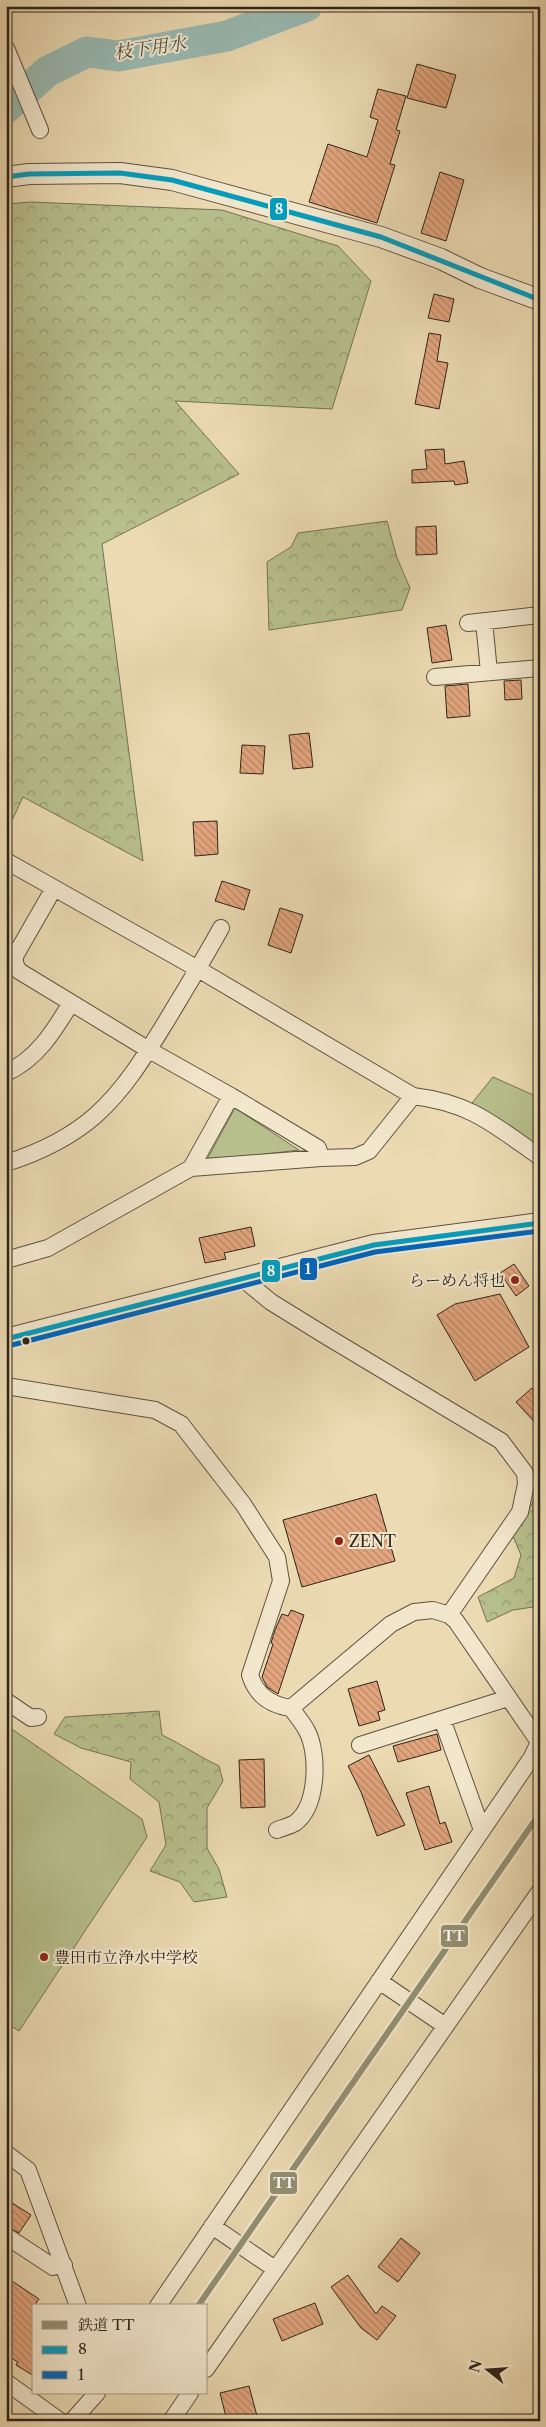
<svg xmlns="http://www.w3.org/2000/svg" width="546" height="2427" font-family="'Libre Caslon Text','Noto Serif JP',serif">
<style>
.forest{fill:url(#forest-crowns);stroke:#737254}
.green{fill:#b7c08d;stroke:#737254}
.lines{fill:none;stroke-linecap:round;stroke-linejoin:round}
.river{stroke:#99bab3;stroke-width:31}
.building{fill:url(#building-back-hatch);stroke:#2f241a}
.minor-casing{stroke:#5e5240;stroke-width:18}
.tertiary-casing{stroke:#5e5240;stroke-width:22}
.minor{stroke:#f2e7cd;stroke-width:16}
.tertiary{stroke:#f2e7cd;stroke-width:20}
.bus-1-casing{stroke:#f2e7cd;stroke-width:9}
.bus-2-casing{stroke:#f2e7cd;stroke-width:9}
.bus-1{stroke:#059cbc;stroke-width:5}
.bus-2{stroke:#0065bd;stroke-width:5}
.rail-1-casing{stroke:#f2e7cd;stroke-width:10}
.rail-1{stroke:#928f71;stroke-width:6}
.poi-dot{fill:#8f2418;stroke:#f2e7cd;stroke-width:2}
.bus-dot{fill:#2f241a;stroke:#f2e7cd;stroke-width:2}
.labels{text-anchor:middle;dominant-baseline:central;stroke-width:4;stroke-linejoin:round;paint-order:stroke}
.poi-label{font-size:16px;fill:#2f241a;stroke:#f2e7cd;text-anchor:start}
.water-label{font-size:18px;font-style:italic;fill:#4f5148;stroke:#f2e7cd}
.line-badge{stroke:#f2e7cd;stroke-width:2}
.badge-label{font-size:14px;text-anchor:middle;font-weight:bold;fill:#fff}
</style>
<defs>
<pattern id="forest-crowns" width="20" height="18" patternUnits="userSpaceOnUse" patternTransform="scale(1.25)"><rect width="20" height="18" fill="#b7c08d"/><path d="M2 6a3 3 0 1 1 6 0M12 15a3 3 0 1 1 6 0" fill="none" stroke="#959c72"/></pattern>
<pattern id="building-back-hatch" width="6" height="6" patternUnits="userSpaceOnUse" patternTransform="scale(1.25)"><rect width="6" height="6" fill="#e2a57d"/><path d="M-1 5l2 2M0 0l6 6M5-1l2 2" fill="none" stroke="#b88666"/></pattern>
</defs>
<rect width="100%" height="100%" fill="#ebdab2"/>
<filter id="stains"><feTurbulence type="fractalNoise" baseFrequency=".004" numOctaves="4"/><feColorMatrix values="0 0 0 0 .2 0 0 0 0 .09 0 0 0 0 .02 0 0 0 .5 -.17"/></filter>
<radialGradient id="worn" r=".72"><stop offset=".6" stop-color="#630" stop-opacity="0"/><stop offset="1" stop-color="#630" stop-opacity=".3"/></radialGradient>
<path class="forest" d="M31 202 222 210 338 246 371 281 332 409 175 401 239 474 102 544 143 861 23 797 6 833V204Z
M387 521 397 558 410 588 402 610 269 630 267 562 291 547 298 533Z
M540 1476V1606L513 1610 487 1622 478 1597 514 1578 521 1555 513 1536 537 1495Z
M159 1711 162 1735C182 1744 199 1757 219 1766L223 1781 207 1808V1848L219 1869 227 1897 194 1902 180 1882 150 1871 166 1845 159 1802 130 1779 131 1762 81 1748 54 1734 65 1717Z"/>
<path class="green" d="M493 1077 540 1098V1150L472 1103Z
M235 1108 299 1150 206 1161Z
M6 1725 142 1819 147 1837 19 2031 6 2023Z"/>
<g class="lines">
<path class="river" d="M6 108 48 71 87 52 118 56 227 36 307 6"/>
</g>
<path class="building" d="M417 64 456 75 446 108 407 98Z
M378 89 406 96 396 130 400 131 390 164 395 165 377 223 309 202 328 144 367 157 378 120 370 117Z
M440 172 464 180 446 241 421 233Z
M434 294 454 299 449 322 428 318Z
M429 333 441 335 437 361 448 363 439 409 415 404Z
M444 449 445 464 464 461 468 483 455 485 454 481 412 483V470L427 469 425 450Z
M436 526 437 554 416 555V527Z
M446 625 452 660 432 663 427 628Z
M521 680 522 699 505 700 504 681Z
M468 684 470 716 447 718 445 686Z
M309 733 313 767 293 769 289 735Z
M242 745 265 746 263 774 240 773Z
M217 821 218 854 195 856 193 822Z
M222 881 250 890 244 910 215 901Z
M280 908 303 915 291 953 268 945Z
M251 1227 255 1246 224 1253 226 1259 205 1263 199 1238Z
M514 1264 529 1286 516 1296 500 1273Z
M500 1294 529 1347 475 1381 437 1315 455 1304Z
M532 1388 540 1397V1428L516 1402Z
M376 1494 395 1561 302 1587 283 1520Z
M291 1610 304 1615 278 1694 267 1687 262 1677 273 1644 271 1643 275 1630 282 1614 288 1616Z
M377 1681 385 1710 378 1712 380 1720 359 1726 348 1689Z
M437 1734 441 1750 398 1762 393 1746Z
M369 1755 405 1825 377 1836 361 1792 348 1766Z
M264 1759 265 1807 241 1808 239 1760Z
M429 1786 440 1824 445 1822 452 1842 425 1850 406 1793Z
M6 2199 31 2215 19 2233 6 2226Z
M401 2238 420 2253 398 2282 378 2267Z
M348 2275 376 2314 382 2306 396 2316 377 2340 361 2328 331 2287Z
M6 2277 39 2299 34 2306V2376L16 2365 18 2362 6 2355Z
M315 2303 323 2324 282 2341 273 2319Z
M249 2386 257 2416 238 2421H227L220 2393Z"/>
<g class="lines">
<g class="minor-casing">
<path id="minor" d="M6 48 40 130
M484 621 489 672
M468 623 540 615
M435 677 540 668
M6 861 198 969 413 1096C471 1103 494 1125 540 1157
M54 888 15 956V964L19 971 149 1050 231 1096 318 1148 321 1158 355 1157 369 1151 413 1096
M6 1073C37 1059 54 1031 71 1003
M6 1163C38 1153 71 1137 96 1115 126 1088 146 1054 167 1020 185 990 204 959 221 928
M191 1168 321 1158
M6 1260 48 1248 191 1168 231 1096
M243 1279 271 1302 326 1336 501 1441 525 1473 526 1484 520 1512 449 1615
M6 1386 155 1410 181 1424 243 1504 277 1557 281 1581 250 1675C256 1695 270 1705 291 1708L391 1624 414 1612 433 1610 449 1615 456 1621 539 1742 532 1757 158 2306
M6 1701 31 1718 38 1717
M442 1719 482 1830
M360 1745 508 1698
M277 1830C282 1828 290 1826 295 1823 318 1806 319 1754 307 1731 303 1723 296 1715 291 1708
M379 1981 444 2025
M6 2153 28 2170 78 2306
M212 2226 275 2269
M6 2236 53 2267 64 2265
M206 2369 540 1891
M6 2382 60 2421
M72 2421 97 2393
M171 2421 190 2393"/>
</g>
<g class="tertiary-casing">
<path id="tertiary" d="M6 177 29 174 120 173 172 180 381 237 441 259 480 278 540 300
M6 1339 374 1245 540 1223"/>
</g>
<use href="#minor" class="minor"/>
<use href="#tertiary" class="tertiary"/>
<g class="bus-1-casing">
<path id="bus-1" d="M6 177 29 174 120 173 172 180 381 237 540 300
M6 1339 374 1245 540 1223"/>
</g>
<g class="bus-2-casing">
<path id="bus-2" d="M8 1346 375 1252 540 1231"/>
</g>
<use href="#bus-1" class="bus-1"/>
<use href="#bus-2" class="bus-2"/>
<g class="rail-1-casing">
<path id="rail-1" d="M198 2306 540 1813"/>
</g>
<use href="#rail-1" class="rail-1"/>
</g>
<g class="poi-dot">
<circle cx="515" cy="1280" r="5"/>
<circle cx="339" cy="1541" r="5"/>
<circle cx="44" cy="1957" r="5"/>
</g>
<circle class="bus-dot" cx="26" cy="1341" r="4.5"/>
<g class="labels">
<g class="poi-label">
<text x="505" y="1280" text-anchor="end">らーめん将也</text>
<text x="349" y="1541">ZENT</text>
<text x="54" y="1957">豊田市立浄水中学校</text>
</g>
<g class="water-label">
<text transform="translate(150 48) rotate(-8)">枝下用水</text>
</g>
</g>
<g class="line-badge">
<rect x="269" y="197" width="19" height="24" rx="5" fill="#059cbc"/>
<rect x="299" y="1257" width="19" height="24" rx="5" fill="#0065bd"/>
<rect x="261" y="1259" width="20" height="24" rx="5" fill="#059cbc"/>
<rect x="440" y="1924" width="29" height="24" rx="5" fill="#928f71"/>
<rect x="269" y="2171" width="29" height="24" rx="5" fill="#928f71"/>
</g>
<g class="badge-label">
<text x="279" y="214">8</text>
<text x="308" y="1274">1</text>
<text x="271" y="1276">8</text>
<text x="454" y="1941">TT</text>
<text x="284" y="2188">TT</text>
</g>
<rect width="546" height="2427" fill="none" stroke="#ebdab2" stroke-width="25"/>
<rect x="8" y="8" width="531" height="2412" fill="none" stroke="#2f241a" stroke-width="2.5"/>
<rect x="12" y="12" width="521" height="2402" fill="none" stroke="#2f241a"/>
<rect x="32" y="2304" width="175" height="90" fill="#f2e7cd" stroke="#a49985"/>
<rect x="42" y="2321" width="25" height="8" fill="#928f71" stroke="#a49985"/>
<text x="78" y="2330" font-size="15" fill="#2f241a">鉄道 TT</text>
<rect x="42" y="2346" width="25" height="8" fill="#059cbc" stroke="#a49985"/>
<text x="78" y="2354" font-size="15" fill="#2f241a">8</text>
<rect x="42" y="2371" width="25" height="8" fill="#0065bd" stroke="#a49985"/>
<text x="78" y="2380" font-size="15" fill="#2f241a">1</text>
<g transform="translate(488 2370) rotate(287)" stroke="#f2e7cd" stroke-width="4" paint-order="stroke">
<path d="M0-4L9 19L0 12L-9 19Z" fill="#2f241a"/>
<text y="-8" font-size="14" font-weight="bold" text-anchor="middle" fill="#2f241a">N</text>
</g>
<rect width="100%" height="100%" filter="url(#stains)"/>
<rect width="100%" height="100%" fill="url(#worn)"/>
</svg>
